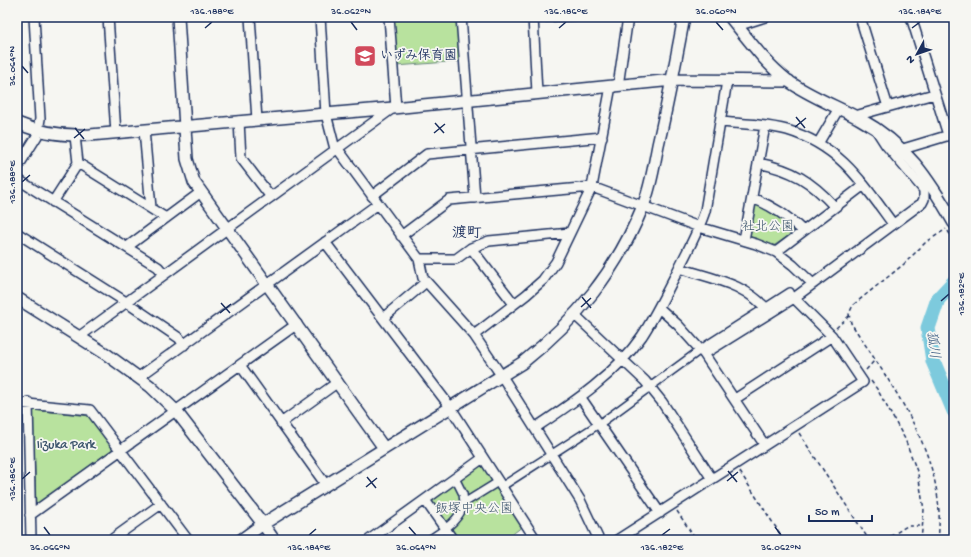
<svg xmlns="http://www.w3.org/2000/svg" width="971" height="557" font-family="'Gochi Hand','Klee One',sans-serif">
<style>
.green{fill:#b8e29e;stroke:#6a887e}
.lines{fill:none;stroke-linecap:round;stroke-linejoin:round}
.river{stroke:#7dcadd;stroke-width:15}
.service-casing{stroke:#1b2f5e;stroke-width:8}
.pedestrian-casing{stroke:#1b2f5e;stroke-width:10}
.minor-casing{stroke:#1b2f5e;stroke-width:12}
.tertiary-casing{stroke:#1b2f5e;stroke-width:14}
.path{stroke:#1b2f5e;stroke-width:1.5;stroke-dasharray:4 3;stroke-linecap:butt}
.service{stroke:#f6f6f2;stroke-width:4.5}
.pedestrian{stroke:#f6f6f2;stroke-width:7}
.minor{stroke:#f6f6f2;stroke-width:9}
.tertiary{stroke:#f6f6f2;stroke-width:11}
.ticks{fill:none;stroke:#1b2f5e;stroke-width:1.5}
.labels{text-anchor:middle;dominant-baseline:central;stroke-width:3.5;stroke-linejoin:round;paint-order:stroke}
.poi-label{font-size:13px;font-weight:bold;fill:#1b2f5e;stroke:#f6f6f2;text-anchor:start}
.park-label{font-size:13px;fill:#3a536b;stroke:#f6f6f2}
.water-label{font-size:14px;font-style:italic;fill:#34567e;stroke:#f6f6f2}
.quarter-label{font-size:15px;font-weight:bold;fill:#1b2f5e;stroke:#f6f6f2}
.neatline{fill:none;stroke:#1b2f5e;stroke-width:1.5}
.ticks-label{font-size:10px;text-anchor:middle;fill:#1b2f5e}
</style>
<rect width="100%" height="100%" fill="#f6f6f2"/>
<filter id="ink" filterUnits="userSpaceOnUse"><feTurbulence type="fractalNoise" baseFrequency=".025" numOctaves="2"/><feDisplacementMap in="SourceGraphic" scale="8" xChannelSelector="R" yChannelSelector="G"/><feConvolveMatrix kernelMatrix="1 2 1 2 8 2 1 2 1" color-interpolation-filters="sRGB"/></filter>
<g filter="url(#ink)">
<path class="green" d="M393 17H459L461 61 396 66Z
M755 204 770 209 797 230 772 247 749 238Z
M33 410 90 416 114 448 36 505Z
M481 463 523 526 505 540H458L430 500Z"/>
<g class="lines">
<path class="river" d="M954 282 938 299 928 328 933 361 954 411"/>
<g class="service-casing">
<path id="service" d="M533 19 581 17"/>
</g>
<g class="pedestrian-casing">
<path id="pedestrian" d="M455 478 463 494 464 503
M501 487 605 420 707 345 790 292
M429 540C443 530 460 521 464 503L498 482"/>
</g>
<g class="minor-casing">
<path id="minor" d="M108 17 116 133
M250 17 257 120
M320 17 326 114 335 149
M389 17 396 108
M461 17 475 198
M533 17 537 93
M860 17 888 107
M911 17 948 135
M737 26 765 17
M618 86 628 17
M855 116 934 94
M239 121 241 158 271 197
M720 122C742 124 766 124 787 130 840 146 862 182 893 224
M144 130 151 208
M819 142 839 108
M337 148 419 259 423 278 474 335 505 381 580 500 599 540
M903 149 953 134
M78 163 166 218
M758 163C793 170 811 181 835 207
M17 168 37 136 40 119 34 17
M17 179 158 267 164 274
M372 196 427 154 602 137
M752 198C773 206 787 216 803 231
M53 202 78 163 75 136
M17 233 126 302 179 338 184 345
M401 236 449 200 592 187 699 227 756 244 776 252 793 265 813 284
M744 240 765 126
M325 242 451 408 536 540
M127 247 201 192
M471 248 514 304
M776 252 864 185
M419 259H456L471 248 489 241 570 233
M679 268C713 279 746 283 770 313
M659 308 678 325 704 354 764 444
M576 316 645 381 662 402 712 479
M383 318 426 282
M474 335 526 295 543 280 556 262 592 187 611 86
M80 336 393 108
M704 354 794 298 922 203 924 199V190L886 145 877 131
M240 365 326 485
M139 377 378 204
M581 398 660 513
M735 399 832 336
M28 402 31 540
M17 403 90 410 188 540
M281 423 338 382
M535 428C574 402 615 375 642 336 655 316 665 295 676 274 686 253 698 233 705 211L727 81
M425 500 453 540
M30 515 297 324
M111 540 161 504
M369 540 483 458
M617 540 863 382 832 336 794 298"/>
</g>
<g class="tertiary-casing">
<path id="tertiary" d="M178 17 187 159 194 182 384 448
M730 17C748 39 765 63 787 80 807 95 838 107 860 119 906 144 929 179 954 223
M17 123C40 133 65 136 90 135L393 108 673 80 789 81
M17 298 106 354 150 386 176 411 263 524 522 363C577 319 616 272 643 206 651 187 654 165 658 145 668 102 676 60 684 17
M241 540 263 524 274 540"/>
</g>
<path class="path" d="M948 231 951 236 954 234
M836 328 849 316
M866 370 875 360
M871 381 877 389 905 439 918 474 924 510 921 540
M799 433 869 540
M740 472 784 540
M677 511 696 540
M885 540 907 526H922
M938 540C948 457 893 388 851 323L849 314 853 305 904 264 925 243 946 229"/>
<use href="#service" class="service"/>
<use href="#pedestrian" class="pedestrian"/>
<use href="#minor" class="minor"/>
<use href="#tertiary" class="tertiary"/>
</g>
</g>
<path class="ticks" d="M351 22 357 30M716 22 723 30M205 28 212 22M559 28 566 22M912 28 920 22M22 66 28 73M796 117 805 128M435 123 444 133M795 127 806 118M75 128 84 139M434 133 445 124M74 138 85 129M22 182 30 175M582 297 591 308M941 301 949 294M221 303 230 313M581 307 591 298M220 313 231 304M728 471 737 482M367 477 376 488M22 479 30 472M727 481 738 472M366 487 377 478M44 527 50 535M409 527 416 535M775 527 781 535M309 535 316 529M662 535 670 529"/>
<defs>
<g id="school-square" transform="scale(1.15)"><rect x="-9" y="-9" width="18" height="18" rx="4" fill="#d1495b" stroke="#f6f6f2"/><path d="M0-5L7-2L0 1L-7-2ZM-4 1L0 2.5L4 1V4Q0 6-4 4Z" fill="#fff"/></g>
</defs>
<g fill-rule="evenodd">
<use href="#school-square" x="365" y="56"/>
</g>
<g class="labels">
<g class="poi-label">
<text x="380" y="56">いずみ保育園</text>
</g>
<g class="park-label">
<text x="768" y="227">社北公園</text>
<text x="66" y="445">Iizuka Park</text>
<text x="474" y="509">飯塚中央公園</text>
</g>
<g class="water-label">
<text transform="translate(932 345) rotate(83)">狐川</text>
</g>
<g class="quarter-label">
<text x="467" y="234">渡町</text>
</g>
</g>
<rect width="971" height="557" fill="none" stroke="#f6f6f2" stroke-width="44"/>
<g transform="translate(917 54) rotate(230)" stroke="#f6f6f2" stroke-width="3" paint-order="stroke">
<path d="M0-3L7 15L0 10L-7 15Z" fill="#1b2f5e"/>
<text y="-6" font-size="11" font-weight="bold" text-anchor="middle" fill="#1b2f5e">N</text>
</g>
<path d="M809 515v6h63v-6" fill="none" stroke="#1b2f5e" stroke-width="2"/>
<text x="815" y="515" font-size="12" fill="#1b2f5e" stroke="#f6f6f2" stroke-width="3" paint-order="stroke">50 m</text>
<rect x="22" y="22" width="927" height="513" class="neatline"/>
<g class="ticks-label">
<text x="212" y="14">136.188°E</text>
<text x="351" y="14">36.062°N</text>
<text x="566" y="14">136.186°E</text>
<text x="716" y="14">36.060°N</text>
<text x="920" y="14">136.184°E</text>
<text transform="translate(11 66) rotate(-90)" y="4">36.064°N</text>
<text transform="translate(11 182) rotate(-90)" y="4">136.188°E</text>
<text transform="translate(960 294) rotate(-90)" y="4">136.182°E</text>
<text transform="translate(11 479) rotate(-90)" y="4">136.186°E</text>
<text x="50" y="550">36.066°N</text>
<text x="309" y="550">136.184°E</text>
<text x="416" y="550">36.064°N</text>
<text x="662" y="550">136.182°E</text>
<text x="781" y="550">36.062°N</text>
</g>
</svg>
